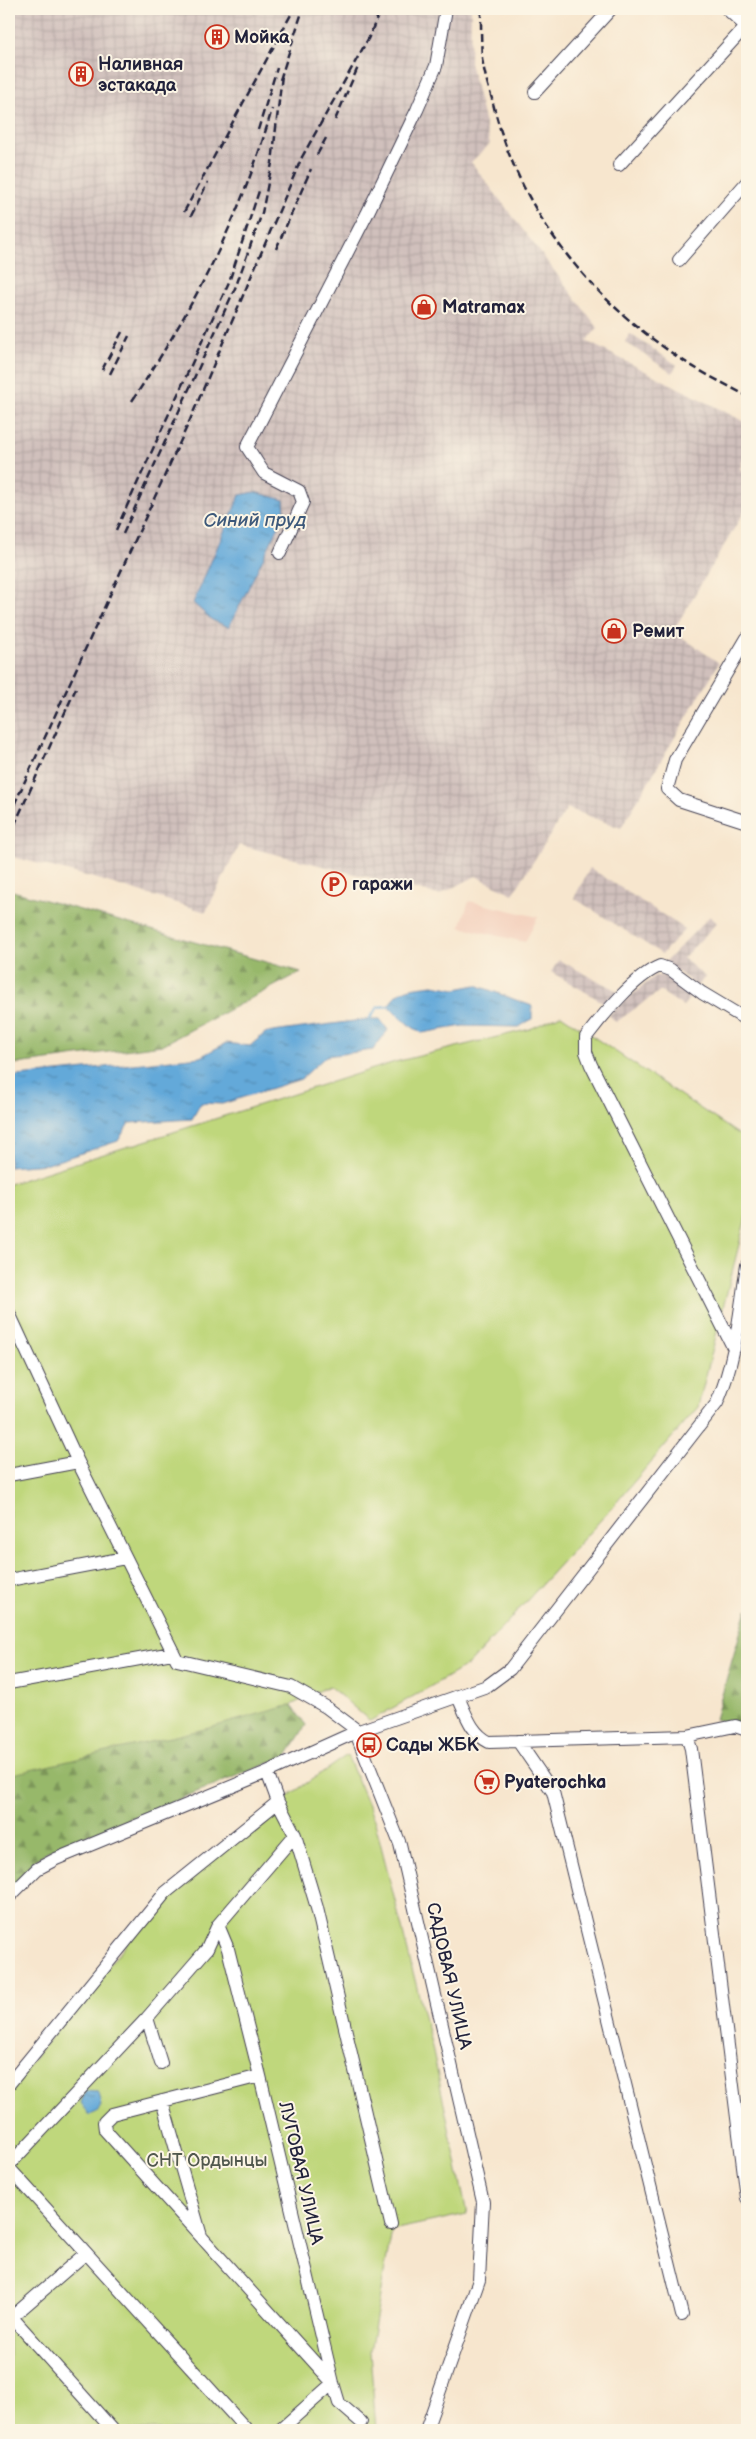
<svg xmlns="http://www.w3.org/2000/svg" width="756" height="2439" font-family="'Balsamiq Sans',sans-serif">
<style>
.built{fill:#f4d3c0}
.industrial{fill:url(#industrial-grid)}
.forest{fill:url(#forest-firs);stroke:#5c6d53}
.green{fill:#bfd77b;stroke:#707c5b}
.water{fill:url(#water-ripples);stroke:#42668a}
.lines{fill:none;stroke-linecap:round;stroke-linejoin:round}
.stream{stroke:#63a9d9;stroke-width:2.5}
.minor-casing{stroke:#423f51;stroke-width:14}
.minor{stroke:#fff;stroke-width:12}
.rail{stroke:#22223b;stroke-width:2.5;stroke-dasharray:8 4;stroke-linecap:butt}
.labels{text-anchor:middle;dominant-baseline:central;stroke-width:4;stroke-linejoin:round;paint-order:stroke}
.poi-label{font-size:18px;font-weight:bold;fill:#22223b;stroke:#fcf5e5;text-anchor:start}
.street-label{font-size:18px;fill:#22223b;stroke:#fcf5e5}
.park-label{font-size:18px;fill:#51584e;stroke:#fcf5e5}
.water-label{font-size:19px;font-style:italic;fill:#3c587a;stroke:#fcf5e5}
</style>
<defs>
<pattern id="industrial-grid" width="8" height="8" patternUnits="userSpaceOnUse" patternTransform="scale(1.25)"><rect width="8" height="8" fill="#d0c0bc"/><path d="M0 4h8M4 0v8" fill="none" stroke="#b2a5a2"/></pattern>
<pattern id="forest-firs" width="22" height="20" patternUnits="userSpaceOnUse" patternTransform="scale(1.25)"><rect width="22" height="20" fill="#97b86b"/><path d="M5 1l3.5 6h-7zM16 11l3.5 6h-7z" fill="#7b9559"/></pattern>
<pattern id="water-ripples" width="26" height="14" patternUnits="userSpaceOnUse" patternTransform="scale(1.25)"><rect width="26" height="14" fill="#63a9d9"/><path d="M2 4q2-2 4 0t4 0M15 11q2-2 4 0t4 0" fill="none" stroke="#5189b1"/></pattern>
</defs>
<rect width="100%" height="100%" fill="#fcf5e5"/>
<filter id="ink" filterUnits="userSpaceOnUse"><feTurbulence type="fractalNoise" baseFrequency=".02" numOctaves="2"/><feDisplacementMap in="SourceGraphic" scale="10" xChannelSelector="R" yChannelSelector="G"/><feConvolveMatrix kernelMatrix="1 2 1 2 8 2 1 2 1" color-interpolation-filters="sRGB"/></filter>
<filter id="wash" filterUnits="userSpaceOnUse"><feTurbulence type="fractalNoise" baseFrequency=".0096" numOctaves="4" result="noise"/><feDisplacementMap in="SourceGraphic" scale="20" xChannelSelector="R" yChannelSelector="G"/><feGaussianBlur stdDeviation="1.12" result="paint"/><feColorMatrix in="noise" values="0 0 0 0 0 0 0 0 0 0 0 0 0 0 0 0 0 1.4 0 .05"/><feComposite in="paint" operator="in"/></filter>
<g filter="url(#wash)">
<rect width="100%" height="100%" fill="#f7e6ce"/>
<path class="built" d="M469 901 538 917 525 942 460 927Z"/>
<path class="industrial" d="M9 9H471L470 63 490 144 471 162 598 328 586 341 747 423V449L740 469 747 474V507L673 631 719 663 621 828 567 808 513 894 476 876 439 895 239 845 206 912 94 878 9 856Z
M630 334 677 365 672 373 625 342Z
M590 868 685 929 662 954 574 898Z
M710 916 717 923 683 958 705 977 697 986 665 962Z
M559 960 621 993 608 1005 551 972Z
M655 976H666L693 994 683 1006 660 991 616 1022 609 1015Z"/>
<path class="forest" d="M9 890 280 966 301 972 162 1045 9 1065Z
M747 1609V1729L715 1719Z
M275 1703 291 1705 306 1725 287 1756 46 1852 31 1864 9 1894V1764Z"/>
<path class="green" d="M561 1015 747 1140V1213L698 1407 609 1511 468 1665 370 1721 329 1686 291 1705 209 1728 9 1775V1184L395 1062 530 1029Z
M347 1755 375 1822 433 2051 467 2214 392 2230 370 2352 376 2430H9V2089L152 1912 238 1831Z"/>
<path class="water" d="M255 492 284 500 285 514 229 627 212 620 193 603 240 495Z
M433 985 456 989 476 985 532 1006V1019L519 1027 463 1026 422 1033 409 1025 388 1006C401 986 411 988 433 985Z
M369 1019H380L388 1030 373 1050 326 1056 301 1079 222 1104 201 1103 192 1119 129 1123 118 1141 48 1164 9 1167V1077L200 1057 226 1043 250 1046 265 1033Z
M85 2091 98 2092 101 2105 97 2112 90 2115 81 2103Z"/>
<g class="lines">
<path class="stream" d="M369 1019 378 1007 388 1006"/>
</g>
</g>
<g filter="url(#ink)">
<g class="lines">
<g class="minor-casing">
<path id="minor" d="M727 9 747 27
M535 92 611 9
M619 165 747 25
M679 260 747 182
M280 553 303 502 299 491 264 473 247 447 367 214 417 110 436 66 446 9
M747 638 675 760 667 789 679 800 747 822
M9 1313 78 1462 177 1660 291 1687 326 1707 354 1728 400 1844 483 2202 479 2280 426 2430
M734 1349 591 1065 586 1052V1037C602 1016 636 975 660 966L671 970 702 993 747 1020
M9 1475 78 1462
M9 1580 125 1558
M9 1683 172 1653
M458 1697C466 1714 471 1733 489 1742L687 1736 735 1726 747 1730
M687 1736 691 1749 747 2198
M518 1741 553 1792 682 2315
M295 1835 317 1908 391 2224
M9 1897 37 1869 56 1859 267 1772 356 1732 487 1686 510 1669 717 1403C736 1359 740 1311 747 1265
M218 1925 228 1949 260 2076 333 2383 339 2403 361 2422
M147 2018 161 2063
M260 2076 112 2114 104 2122 105 2130 333 2383 280 2430
M9 2084 165 1893 278 1802
M162 2101 201 2236
M9 2165 147 2018 207 1949 218 1925 295 1835 278 1802 267 1772
M9 2168 247 2430
M9 2314 113 2430
M12 2317 86 2253"/>
</g>
<use href="#minor" class="minor"/>
<path class="rail" d="M481 9C481 25 481 42 482 58 484 72 488 86 492 99 517 208 588 298 681 359 702 373 725 384 747 396
M280 80 303 9
M335 120 358 67
M258 130 277 68
M317 155 326 138
M184 212 294 9
M191 216 208 182
M276 249 311 169
M102 370 122 332
M110 374 129 336
M132 401C193 309 242 216 272 109
M116 530 229 282 259 191
M123 534 236 286 262 213 272 163 282 75
M9 816 190 420 302 157 368 39 381 9
M14 826 76 688"/>
</g>
</g>
<defs>
<g id="building-ring" transform="scale(1.25)"><circle r="9.5" fill="#fcf5e5" stroke="#c8321e" stroke-width="1.5"/><path d="M-4-6H4V6H1V3H-1V6H-4ZM-2.5-4.3h1.7v1.8h-1.7ZM.8-4.3h1.7v1.8H.8ZM-2.5-1h1.7V.8h-1.7ZM.8-1h1.7V.8H.8Z" fill="#c8321e"/></g>
<g id="shop-ring" transform="scale(1.25)"><circle r="9.5" fill="#fcf5e5" stroke="#c8321e" stroke-width="1.5"/><path d="M-5-2.5h2.3a2.7 3.5 0 0 1 5.4 0H5L5.5 6h-11ZM-1.5-2.5h3a1.5 2.3 0 0 0-3 0Z" fill="#c8321e"/></g>
<g id="parking-ring" transform="scale(1.25)"><circle r="9.5" fill="#fcf5e5" stroke="#c8321e" stroke-width="1.5"/><path d="M-3.5-5.5H1a3.5 3.5 0 0 1 0 7H-1V5.5H-3.5ZM-1-3.4V-.6H.8a1.4 1.4 0 0 0 0-2.8Z" fill="#c8321e"/></g>
<g id="bus-ring" transform="scale(1.25)"><circle r="9.5" fill="#fcf5e5" stroke="#c8321e" stroke-width="1.5"/><path d="M-5-6H5V4H4V6H2V4H-2V6H-4V4H-5ZM-3.5-4V0h7V-4ZM-3.5 1.2v1.5H-2V1.2ZM2 1.2v1.5H3.5V1.2Z" fill="#c8321e"/></g>
<g id="supermarket-ring" transform="scale(1.25)"><circle r="9.5" fill="#fcf5e5" stroke="#c8321e" stroke-width="1.5"/><path d="M-6-5.5h2.5l.6 2H6L4.5 2H-2.5L-4.4-4H-6ZM-1.5 3.2a1.3 1.3 0 1 0 .1 0ZM3 3.2a1.3 1.3 0 1 0 .1 0Z" fill="#c8321e"/></g>
</defs>
<g fill-rule="evenodd">
<use href="#building-ring" x="217" y="37"/>
<use href="#building-ring" x="81" y="74"/>
<use href="#shop-ring" x="424" y="307"/>
<use href="#shop-ring" x="614" y="631"/>
<use href="#parking-ring" x="334" y="884"/>
<use href="#bus-ring" x="369" y="1745"/>
<use href="#supermarket-ring" x="487" y="1782"/>
</g>
<g class="labels">
<g class="poi-label">
<text x="234" y="37">Мойка</text>
<text x="98" y="64">Наливная<tspan x="98" dy="21">эстакада</tspan></text>
<text x="442" y="307">Matramax</text>
<text x="632" y="631">Ремит</text>
<text x="352" y="884">гаражи</text>
<text x="386" y="1745">Сады ЖБК</text>
<text x="504" y="1782">Pyaterochka</text>
</g>
<g class="street-label">
<text transform="translate(449 1976) rotate(77)">САДОВАЯ УЛИЦА</text>
<text transform="translate(301 2173) rotate(77)">ЛУГОВАЯ УЛИЦА</text>
</g>
<g class="park-label">
<text x="207" y="2160">СНТ Ордынцы</text>
</g>
<g class="water-label">
<text x="255" y="520">Синий пруд</text>
</g>
</g>
<rect width="756" height="2439" fill="none" stroke="#fcf5e5" stroke-width="30"/>
</svg>
